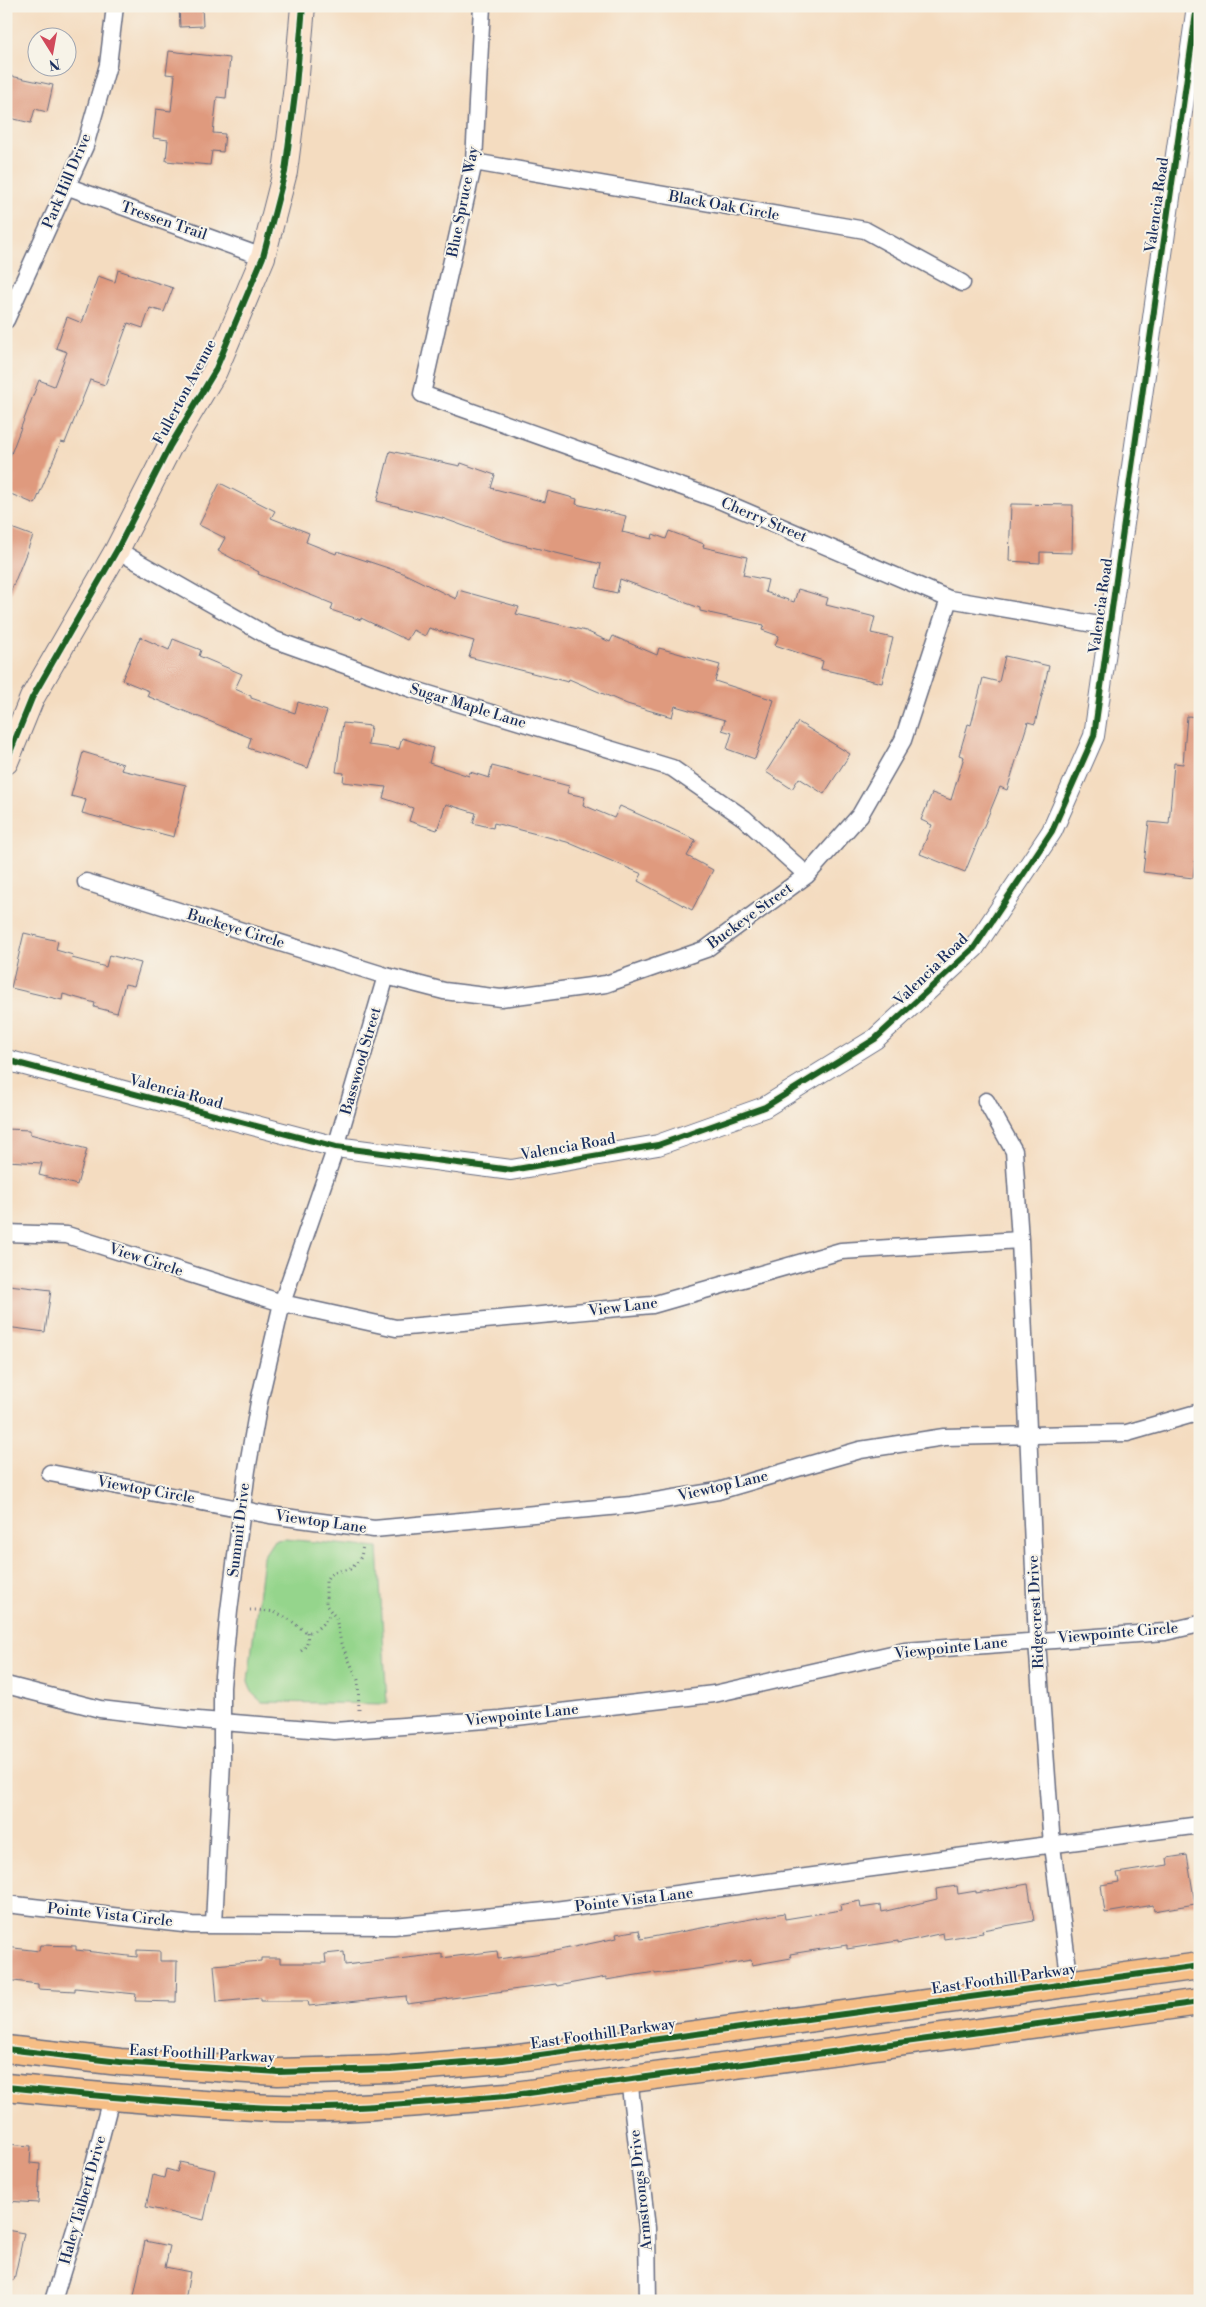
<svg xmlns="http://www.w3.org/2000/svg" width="1206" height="2307" font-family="'Libre Bodoni',serif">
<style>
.green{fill:#95d58c;stroke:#588275}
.building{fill:#df9a7e}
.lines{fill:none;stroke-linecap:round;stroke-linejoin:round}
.minor-casing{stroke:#676c80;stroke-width:19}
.tertiary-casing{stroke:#676c80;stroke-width:22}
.secondary-casing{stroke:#676c80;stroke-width:26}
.primary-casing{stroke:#676c80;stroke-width:29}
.path{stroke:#676c80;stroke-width:3;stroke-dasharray:1 4;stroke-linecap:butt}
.minor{stroke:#fff;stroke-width:16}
.tertiary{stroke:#fff;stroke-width:20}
.secondary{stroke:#fbe5cf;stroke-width:24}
.primary{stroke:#f6be86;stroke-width:26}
.cycleway-casing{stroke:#f7f3e8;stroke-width:9}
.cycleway{stroke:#1b5e20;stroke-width:6}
.labels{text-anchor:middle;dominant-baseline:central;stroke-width:4;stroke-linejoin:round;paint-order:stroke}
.street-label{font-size:15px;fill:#1b2f5e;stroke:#f7f3e8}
</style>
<rect width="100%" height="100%" fill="#f7f3e8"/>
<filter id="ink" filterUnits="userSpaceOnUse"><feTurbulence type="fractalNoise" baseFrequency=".02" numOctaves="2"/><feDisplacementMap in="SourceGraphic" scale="10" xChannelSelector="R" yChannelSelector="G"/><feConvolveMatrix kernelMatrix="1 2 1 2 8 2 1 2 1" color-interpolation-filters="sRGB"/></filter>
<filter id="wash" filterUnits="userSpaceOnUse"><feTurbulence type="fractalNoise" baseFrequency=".0096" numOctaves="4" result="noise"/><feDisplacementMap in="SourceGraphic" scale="20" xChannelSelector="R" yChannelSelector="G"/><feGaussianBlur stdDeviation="1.12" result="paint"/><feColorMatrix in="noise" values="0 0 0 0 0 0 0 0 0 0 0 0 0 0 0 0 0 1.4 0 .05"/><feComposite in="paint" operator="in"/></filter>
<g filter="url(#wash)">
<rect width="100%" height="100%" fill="#f4dcc0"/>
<path class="green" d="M285 1539 378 1548 387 1704 262 1702 253 1694 248 1681 263 1557 274 1540Z"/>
<g id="blocks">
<path class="building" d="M179 6H202L203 26 180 27Z
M169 51 230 58 226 98 217 97 213 133 225 134 223 152 212 151 210 165 166 161 168 140 153 138 156 109 171 111 175 75 166 74Z
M6 75 53 85 47 112 35 109 31 123 6 117Z
M118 270 173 288 164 312 150 308 143 328 128 323 105 385 90 380 65 443 61 442 35 504 6 492V467L39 380 54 386 67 352 56 348 67 317 82 323 98 276 115 282Z
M390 451 460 466 461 463 495 475 491 488 545 502 548 491 577 499 576 504 626 516 622 532 652 539 653 534 666 539 669 531 704 544 703 547 747 557 743 575 768 580 765 592 794 602 798 589 828 598 826 605 875 617 871 633 893 638 882 683 821 669 823 661 775 645 779 636 762 630 764 625 700 611V608L620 579 617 593 596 588 601 564 503 540 442 518 377 501Z
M220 483 275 511 271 518 309 533 306 542 336 554 337 551 403 573 456 599 458 590 519 607 516 614 586 631 610 642 613 636 657 655 659 648 720 665 715 681 774 700 755 759 727 749 732 733 722 730 725 720 675 706 672 717 627 704 569 679 568 682 469 657 474 641 429 628 425 636 413 630 407 640 361 618V620L331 610 333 604 258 574 259 572 218 551 225 538 199 525Z
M1011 504 1073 505 1072 553 1040 552V563L1009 561Z
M6 526 33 536 7 601 6 600Z
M140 637 169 650 173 639 201 650 199 656 242 674 235 689 251 696V698L295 713 298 702 327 711 308 768 248 748 251 738 147 696 149 691 122 680Z
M1005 656 1049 666 1035 724 1028 722 1007 790 1000 787 965 872 920 854 932 825 921 820 932 793 951 800 964 757 959 755 968 724 971 725 983 678 999 682Z
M1187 716 1200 717V819L1193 878 1143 872 1149 822 1169 824 1174 763 1183 764Z
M798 722 850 754 824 794 799 778 792 789 766 772Z
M343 723 371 726 368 745 399 749 402 738 433 748 429 763 469 776 470 772 489 778 492 766 569 786 567 793 585 797 583 805 614 818 620 806 696 840 687 856 713 870 692 910 638 881 642 874 567 842 494 823 493 828 473 823 476 813 446 804 437 830 409 821 413 808 383 798 386 787 343 782 344 773 336 772Z
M83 752 123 764 121 770 186 785 174 837 82 813 86 800 71 796Z
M24 933 58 941 56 950 73 955 72 958 106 967 109 955 141 963 134 986 125 984 117 1013 94 1007 95 1003 63 994 62 1000 11 988Z
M6 1129 30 1130V1134L87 1149 77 1185 39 1175 42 1163 6 1161Z
M9 1285 51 1290 45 1332 6 1327Z
M1187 1855 1195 1904 1154 1911 1153 1905 1105 1913 1101 1885 1119 1882 1117 1873 1168 1865 1167 1858Z
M1028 1884 1034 1921 982 1930 983 1933 944 1939 943 1933 898 1943V1941L847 1949V1945L790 1954 791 1958 752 1965 751 1960 704 1968 655 1974V1972L606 1980V1977L557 1986 556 1984 407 2004 406 1996 309 2006 308 2001H261V1998L217 2002 214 1965 261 1961V1958H280V1963H326L325 1954 344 1952 345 1965 442 1954V1958L497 1951 498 1959 550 1952 617 1938 616 1934 639 1930 641 1939 784 1913 785 1919 841 1910 840 1905 860 1901 861 1908 881 1905 882 1912 937 1899 936 1889 957 1886 958 1894 976 1891V1893Z
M40 1945 76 1946V1950L137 1957V1950L160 1951V1961H177L176 2002 135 2001 136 1994 75 1988V1991L38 1989V1984L6 1980V1947L39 1951Z
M6 2144 31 2146 30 2163 40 2164 38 2203 6 2201Z
M180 2162 215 2170 204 2220 146 2207 153 2175 164 2178 166 2169 177 2172Z
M6 2230 24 2233 14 2280H6Z
M145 2241 170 2246 165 2267 190 2272 185 2301H133Z"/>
</g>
</g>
<g filter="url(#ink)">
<use href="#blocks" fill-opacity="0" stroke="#676c80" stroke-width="1"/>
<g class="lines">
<g class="minor-casing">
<path id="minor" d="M482 6 474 162 422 394 719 500 949 599 1111 627
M474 162 865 230 962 283
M66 186 263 257
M6 320 85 146 108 65 115 6
M117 550 275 640 412 689 672 768 744 818 807 875
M86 882 386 976 444 991 501 998 606 984 706 949 807 875 860 815 903 740 949 599
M986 1101 1014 1151 1020 1240 1037 1641 1052 1846 1070 1983
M6 1233 67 1235 282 1303 396 1328 652 1305 841 1251 1020 1240
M50 1473 270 1515 374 1529 631 1505 718 1491 860 1450 944 1437 1127 1433 1200 1412
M6 1685 100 1709 186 1719 334 1731 500 1719 714 1694 905 1651 1165 1632 1200 1624
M6 1904 192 1925 394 1926 555 1910 1200 1825
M214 1924 222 1761V1687L229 1611 247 1470 259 1402 282 1303 336 1147 386 976
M629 2079 647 2228 648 2301
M53 2301 88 2187 111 2098"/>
</g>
<g class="tertiary-casing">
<path id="tertiary" d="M6 1060 336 1147 511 1170 658 1145 765 1107 875 1039 974 948 1052 831 1094 736 1197 6"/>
</g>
<g class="secondary-casing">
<path id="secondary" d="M6 762 32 698 117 550 170 446 215 371 263 257 285 172 296 86 303 6"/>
</g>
<g class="primary-casing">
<path id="primary" d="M6 2049 120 2062 278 2072 391 2069 503 2060 1200 1966
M6 2087C96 2096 185 2104 275 2108 353 2110 430 2102 507 2096L1200 2002"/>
</g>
<path class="path" d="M250 1610C260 1610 272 1610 281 1615 306 1626 305 1648 331 1613
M301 1651C308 1646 308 1640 307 1631
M359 1710 358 1680 341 1643 336 1618 326 1605V1581L329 1575 334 1572 350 1569 356 1564 361 1557 363 1545"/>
<use href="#minor" class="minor"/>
<use href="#tertiary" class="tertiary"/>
<use href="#secondary" class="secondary"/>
<use href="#primary" class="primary"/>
<g class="cycleway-casing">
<path id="cycleway" d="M6 762 32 698 117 550 170 446 215 371 263 257 285 172 296 86 303 6
M6 1060 336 1147 511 1170 658 1145 765 1107 875 1039 974 948 1052 831 1094 736 1197 6
M6 2049 120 2062 278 2072 391 2069 503 2060 1200 1966
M6 2087C96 2096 185 2104 275 2108 353 2110 430 2102 507 2096L1200 2002"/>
</g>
<use href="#cycleway" class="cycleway"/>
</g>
</g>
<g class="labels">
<g class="street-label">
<text transform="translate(67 181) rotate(-67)">Park Hill Drive</text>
<text transform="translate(463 202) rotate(-79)">Blue Spruce Way</text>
<text transform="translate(1157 205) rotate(-82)">Valencia Road</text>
<text transform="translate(724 206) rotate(10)">Black Oak Circle</text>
<text transform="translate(164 221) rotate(19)">Tressen Trail</text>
<text transform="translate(185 392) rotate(-62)">Fullerton Avenue</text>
<text transform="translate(764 520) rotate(23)">Cherry Street</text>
<text transform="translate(1101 606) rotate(-82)">Valencia Road</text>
<text transform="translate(468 706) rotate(17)">Sugar Maple Lane</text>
<text transform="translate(750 916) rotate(-36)">Buckeye Street</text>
<text transform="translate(236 929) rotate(17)">Buckeye Circle</text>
<text transform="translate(931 970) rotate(-44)">Valencia Road</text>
<text transform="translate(361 1061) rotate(-74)">Basswood Street</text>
<text transform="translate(176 1092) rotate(15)">Valencia Road</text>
<text transform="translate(568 1147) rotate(-10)">Valencia Road</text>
<text transform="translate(146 1260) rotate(18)">View Circle</text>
<text transform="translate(623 1307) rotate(-7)">View Lane</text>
<text transform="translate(723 1486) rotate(-13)">Viewtop Lane</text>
<text transform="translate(146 1490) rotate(10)">Viewtop Circle</text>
<text transform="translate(321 1522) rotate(8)">Viewtop Lane</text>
<text transform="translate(239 1530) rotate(-83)">Summit Drive</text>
<text transform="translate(1036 1612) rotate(-93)">Ridgecrest Drive</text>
<text transform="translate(1118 1633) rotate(-5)">Viewpointe Circle</text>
<text transform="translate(951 1648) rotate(-6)">Viewpointe Lane</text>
<text transform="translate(522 1715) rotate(-6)">Viewpointe Lane</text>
<text transform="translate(634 1900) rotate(-7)">Pointe Vista Lane</text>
<text transform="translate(110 1915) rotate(6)">Pointe Vista Circle</text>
<text transform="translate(1004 1979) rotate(-8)">East Foothill Parkway</text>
<text transform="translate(603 2034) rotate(-8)">East Foothill Parkway</text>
<text transform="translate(202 2054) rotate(3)">East Foothill Parkway</text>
<text transform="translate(641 2190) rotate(-96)">Armstrongs Drive</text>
<text transform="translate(83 2200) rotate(-74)">Haley Talbert Drive</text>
</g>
</g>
<rect width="1206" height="2307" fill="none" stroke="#f7f3e8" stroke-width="25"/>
<g transform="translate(52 52) rotate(169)"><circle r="24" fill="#f7f3e8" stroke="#9fa5b1"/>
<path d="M0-4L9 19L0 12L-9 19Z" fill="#d1495b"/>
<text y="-8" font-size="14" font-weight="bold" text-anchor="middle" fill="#1b2f5e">N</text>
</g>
</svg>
